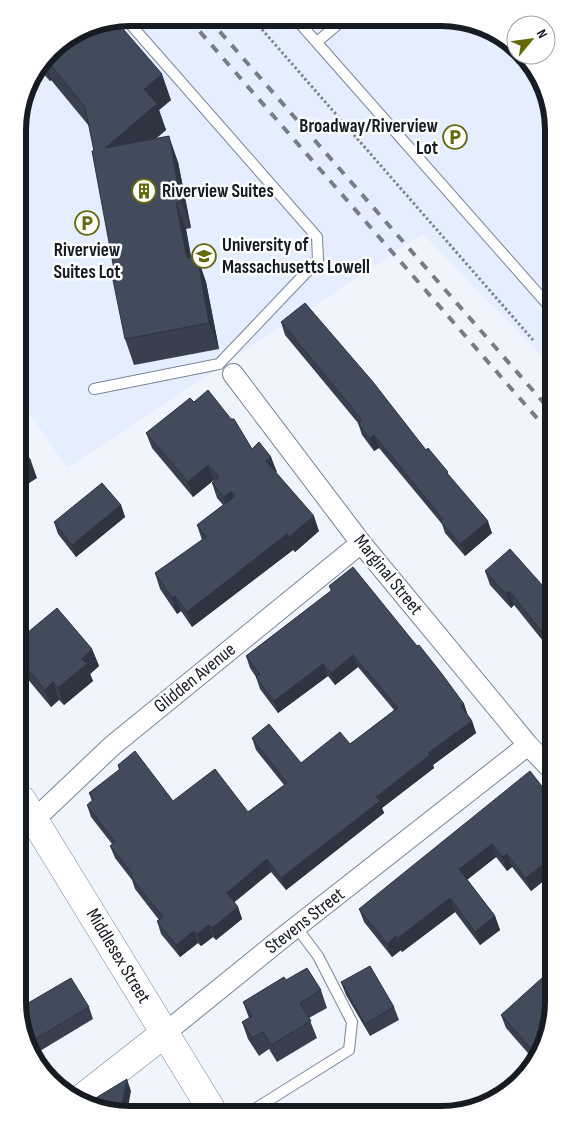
<svg xmlns="http://www.w3.org/2000/svg" width="571" height="1132" font-family="'Sofia Sans Condensed',sans-serif">
<style>
.built{fill:#e4eefe}
.lines{fill:none;stroke-linecap:round;stroke-linejoin:round}
.service-casing{stroke:#7a8597;stroke-width:12}
.minor-casing{stroke:#7a8597;stroke-width:22}
.secondary-casing{stroke:#7a8597;stroke-width:29}
.path{stroke:#80858c;stroke-width:3;stroke-dasharray:2.5 2.5;stroke-linecap:butt}
.service{stroke:#fff;stroke-width:10}
.minor{stroke:#fff;stroke-width:20}
.secondary{stroke:#fff;stroke-width:28}
.rail{stroke:#787d85;stroke-width:4;stroke-dasharray:9 9;stroke-linecap:butt}
.wall{fill:#38404f}
.shaded-wall{fill:#2e3440}
.building{fill:#414b5c;stroke:#2e3440}
.labels{text-anchor:middle;dominant-baseline:central;stroke-width:5;stroke-linejoin:round;paint-order:stroke}
.poi-label{font-size:19px;font-weight:bold;fill:#171c23;stroke:#fff;text-anchor:start}
.street-label{font-size:19px;fill:#171c23;stroke:#fff}
.rim{fill:none;stroke:#171c23;stroke-width:6}
</style>
<rect width="100%" height="100%" fill="#f0f5fd"/>
<path class="built" d="M130 18 463 20 515 46 516 55H522L548 94 549 364 423 234 67 468 20 399 18 116 29 80 56 46 87 26Z"/>
<g class="lines">
<g class="service-casing">
<path id="service" d="M296 19 549 306
M317 42 344 19
M94 389 219 364 318 260 317 237 125 18
M250 1112 349 1050 352 1022 318 956 297 928"/>
</g>
<g class="minor-casing">
<path id="minor" d="M233 374 361 543 528 745 552 770
M35 819 112 746 361 543
M165 1033 286 935 528 745"/>
</g>
<g class="secondary-casing">
<path id="secondary" d="M22 800 213 1112
M82 1098 165 1033"/>
</g>
<path class="path" d="M252 18 533 340"/>
<use href="#service" class="service"/>
<use href="#minor" class="minor"/>
<use href="#secondary" class="secondary"/>
<path class="rail" d="M188 18 550 433
M208 18 550 410"/>
</g>
<path class="wall" d="M108 32 171 100 159 110 166 130 156 138 178 162 191 228 186 229 191 257 197 256 206 282 219 349 134 365 125 339 116 280 94 151 89 126 51 80 50 81 38 68 56 46Z
M281 322 426 450 450 477 492 533 465 556 445 533 442 524 379 448 374 451 362 435 358 423 285 335Z
M194 402 252 449 271 457 276 473 319 531 295 552 293 550 192 627 181 611 177 614 160 589 155 573 202 540 197 525 223 505 217 498 212 483 214 481V480L193 497 152 448 146 433Z
M121 505 125 517 76 557 58 534 54 522Z
M485 571 551 595V651L514 605 511 608 490 585Z
M329 586 464 704 468 716 472 721 476 733 433 765 434 768 382 808 384 813 286 890 271 872 234 902 238 907 242 919 216 940 213 937 201 946 198 943 180 957 161 934 157 921 159 920 135 889 132 880 115 858 110 846 112 844 91 817 87 805 92 801 89 793 119 770 118 765 173 801 248 812 284 785 256 750 252 738 301 763 350 744 394 710 358 667 335 685 328 676 278 713 260 689 256 677 250 668 246 656 331 591Z
M21 638 92 649 99 666 90 674 93 681 64 705 59 700 51 707 21 671Z
M552 799V877L551 875 531 891 512 867 507 871 496 857 467 880 495 916 500 930 480 945 455 912 402 952 401 950 392 957 364 922 359 909Z
M286 980 321 990 327 1008 309 1018 317 1038 277 1062 269 1049 259 1056 248 1039 242 1022 249 1018 243 1002Z
M341 982 394 1007 399 1020 370 1036 346 995Z
M23 1006 89 1007 93 1019 35 1054 23 1035Z
M553 1010 534 1060 506 1028 501 1015Z"/>
<path class="shaded-wall" d="M44 60 51 80 50 81 43 62Z
M162 74 171 100 159 110 166 130 115 174 105 148 144 89Z
M169 136 178 162 191 228 181 202Z
M176 203 186 229 196 284 187 258Z
M197 256 206 282 219 349 209 323Z
M374 435 379 448 374 451 370 439Z
M271 457 277 472 272 476 266 461Z
M31 461 37 478 20 489V468Z
M208 465 214 480 193 497 188 482Z
M231 491 236 506 229 512 224 497Z
M121 505 125 517 76 557 72 545Z
M314 516 319 531 295 552 289 537Z
M488 521 492 533 465 556 460 544Z
M287 534 293 550 192 627 187 612Z
M509 591 514 605 511 608 506 594Z
M175 596 181 611 177 614 172 598Z
M92 649 99 666 90 674 93 681 64 705 58 688 82 659Z
M353 655 358 667 335 685 331 673Z
M323 664 328 676 278 713 274 701Z
M53 682 59 700 51 707 45 690Z
M464 704 468 716 461 706Z
M472 721 476 733 433 765 434 768 382 808 384 813 286 890 281 878 428 753Z
M552 812V829L544 818Z
M492 844 496 857 464 882 459 869Z
M507 854 512 867 507 871 502 857Z
M267 859 271 872 231 905 227 893Z
M546 862 551 875 531 891 526 878Z
M450 898 455 912 402 952 398 938Z
M238 907 242 919 216 940 212 928Z
M495 916 500 930 480 945 475 932Z
M209 925 213 937 201 946 197 934Z
M194 931 198 943 180 957 176 945Z
M396 936 401 950 392 957 387 944Z
M127 1079 131 1091 127 1113H120Z"/>
<path class="building" d="M100 23 108 32 118 23 162 74 144 89 157 104 105 148 169 136 181 202 176 203 187 258 197 256 209 323 125 339 113 280H116L92 151H94L85 107 46 59 56 46 87 26Z
M305 303 373 382 426 450 428 448 448 472 447 473 488 521 460 544 440 521 443 519 374 435 370 439 358 423 362 420 281 322Z
M208 390 231 419H234L252 449 259 442 271 457 266 461 314 516 289 537 287 534 187 612 175 596 172 598 155 573 206 537 197 525 235 496 231 491 224 497 212 483 219 477 208 465 188 482 146 433 190 398 194 402Z
M20 444 31 461 20 468Z
M102 483 121 505 72 545 54 522Z
M510 549 551 595V643L509 591 506 594 485 571Z
M353 567 417 646 419 645 442 674 464 704 461 706 472 721 428 753 430 755 376 797 380 801 281 878 267 859 227 893 238 907 212 928 209 925 197 934 194 931 176 945 157 921 163 917 131 877 133 875 110 846 115 842 87 805 94 799 89 793 120 769 118 765 135 751 173 801 215 769 248 812 287 783 252 738 269 724 301 763 340 732 350 744 398 708 353 655 331 673 323 664 274 701 256 677 260 674 246 656 332 590 329 586Z
M57 608 92 649 82 659 87 664 58 688 53 682 45 690 21 661V638Z
M530 771 552 799V812L544 818 552 828V869L546 862 526 878 507 854 502 857 492 844 459 869 495 916 475 932 450 898 398 938 396 936 387 944 359 909Z
M370 966 394 1007 365 1024 341 982Z
M307 968 321 990 300 1003 311 1021 271 1045 263 1032 252 1038 242 1022 252 1016 243 1002 284 977 286 980Z
M553 968V1010L536 1054 501 1015Z
M71 978 89 1007 30 1042 23 1031V1006Z
M127 1079 120 1113 115 1114 89 1102Z
M140 1109 142 1113H134Z"/>
<defs>
<g id="parking-ring" transform="scale(1.25)"><circle r="9.5" fill="#fff" stroke="#64690a" stroke-width="1.5"/><path d="M-3.5-5.5H1a3.5 3.5 0 0 1 0 7H-1V5.5H-3.5ZM-1-3.4V-.6H.8a1.4 1.4 0 0 0 0-2.8Z" fill="#64690a"/></g>
<g id="building-ring" transform="scale(1.25)"><circle r="9.5" fill="#fff" stroke="#64690a" stroke-width="1.5"/><path d="M-4-6H4V6H1V3H-1V6H-4ZM-2.5-4.3h1.7v1.8h-1.7ZM.8-4.3h1.7v1.8H.8ZM-2.5-1h1.7V.8h-1.7ZM.8-1h1.7V.8H.8Z" fill="#64690a"/></g>
<g id="university-ring" transform="scale(1.25)"><circle r="9.5" fill="#fff" stroke="#64690a" stroke-width="1.5"/><path d="M0-5L7-2L0 1L-7-2ZM-4 1L0 2.5L4 1V4Q0 6-4 4Z" fill="#64690a"/></g>
</defs>
<g fill-rule="evenodd">
<use href="#parking-ring" x="455" y="137"/>
<use href="#building-ring" x="144" y="191"/>
<use href="#parking-ring" x="87" y="223"/>
<use href="#university-ring" x="204" y="256"/>
</g>
<g class="labels">
<g class="poi-label">
<text x="438" y="126" text-anchor="end">Broadway/Riverview<tspan x="438" dy="22">Lot</tspan></text>
<text x="162" y="191">Riverview Suites</text>
<text x="222" y="245">University of<tspan x="222" dy="22">Massachusetts Lowell</tspan></text>
<text x="87" y="250" text-anchor="middle">Riverview<tspan x="87" dy="22">Suites Lot</tspan></text>
</g>
<g class="street-label">
<text transform="translate(388 575) rotate(51)">Marginal Street</text>
<text transform="translate(195 678) rotate(-39)">Glidden Avenue</text>
<text transform="translate(305 921) rotate(-38)">Stevens Street</text>
<text transform="translate(118 956) rotate(59)">Middlesex Street</text>
</g>
</g>
<path d="M0 0H571V1132H0ZM130 26H441A104 104 0 0 1 545 130V1002A104 104 0 0 1 441 1106H130A104 104 0 0 1 26 1002V130A104 104 0 0 1 130 26Z" fill="#fff" fill-rule="evenodd"/>
<path class="rim" d="M130 26H441A104 104 0 0 1 545 130V1002A104 104 0 0 1 441 1106H130A104 104 0 0 1 26 1002V130A104 104 0 0 1 130 26Z"/>
<g transform="translate(531 40) rotate(61)"><circle r="24" fill="#ffffff" stroke="#a2a4a7"/>
<path d="M0-4L9 19L0 12L-9 19Z" fill="#64690a"/>
<text y="-8" font-size="14" font-weight="bold" text-anchor="middle" fill="#171c23">N</text>
</g>
</svg>
